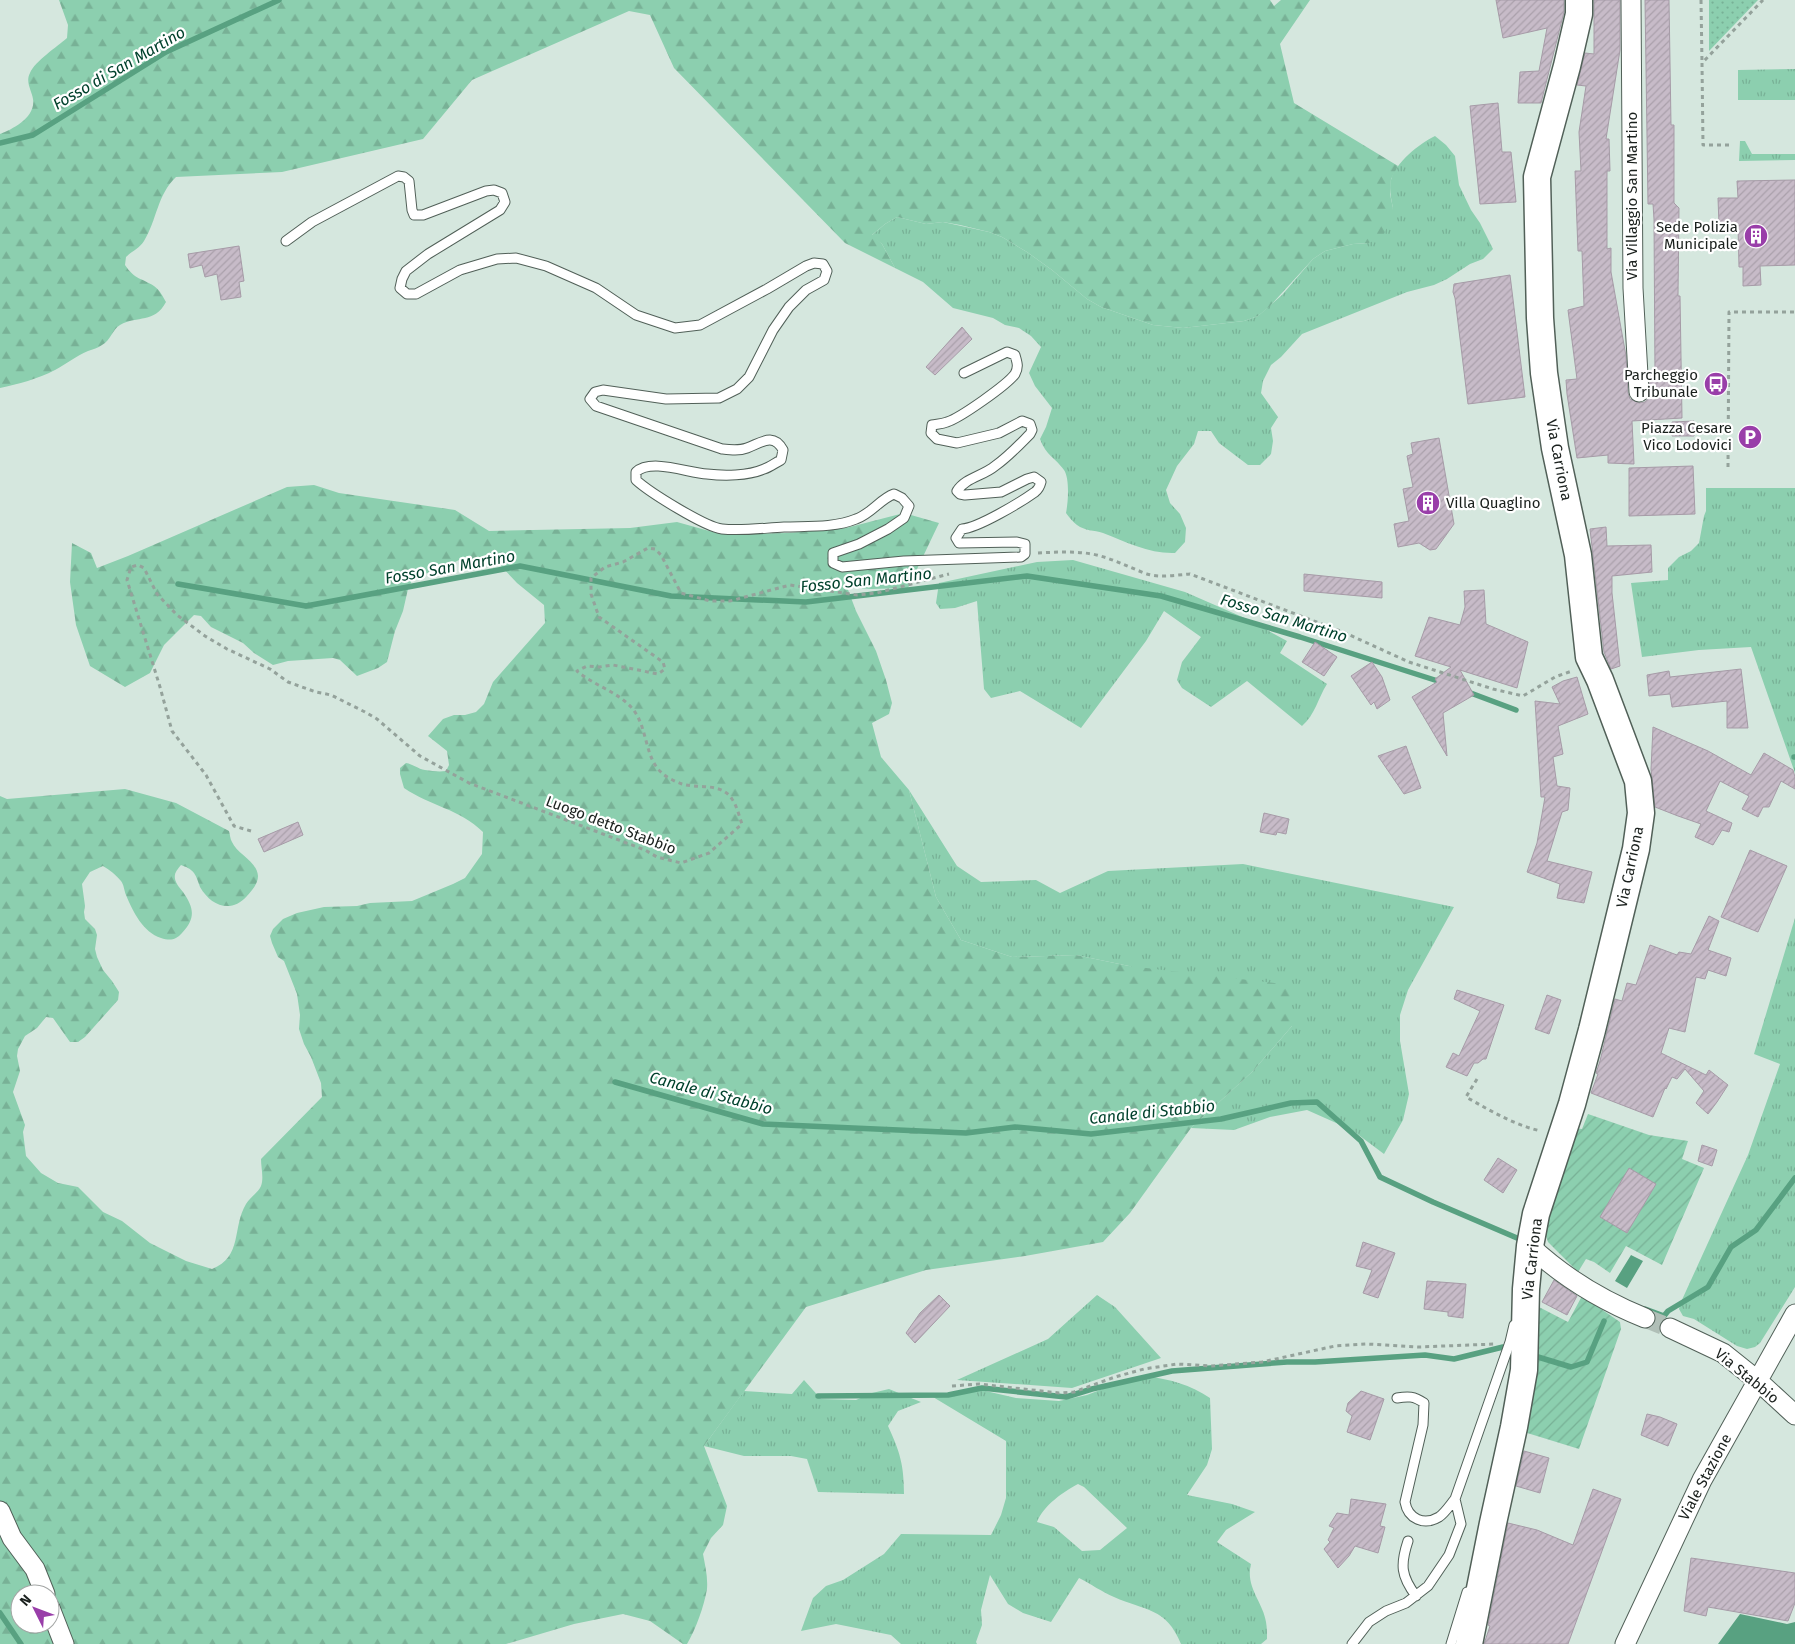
<svg xmlns="http://www.w3.org/2000/svg" width="1795" height="1644" font-family="'Fira Sans',sans-serif">
<style>
.grass{fill:url(#grass-tufts);fill-rule:evenodd}
.forest{fill:url(#forest-firs);fill-rule:evenodd}
.park{fill:url(#park-dots)}
.garden{fill:url(#garden-furrows)}
.water{fill:#58a181}
.lines{fill:none;stroke-linecap:round;stroke-linejoin:round}
.stream{stroke:#58a181;stroke-width:5.5}
.building{fill:url(#building-hatch);stroke:#a69ba7}
.minor-tunnel{stroke:#b0bfb7;stroke-width:19;stroke-dasharray:19 9;stroke-linecap:butt}
.service-casing{stroke:#516058;stroke-width:11}
.minor-casing{stroke:#516058;stroke-width:21}
.secondary-casing{stroke:#516058;stroke-width:29}
.path{stroke:#94a29b;stroke-width:3;stroke-dasharray:4 4;stroke-linecap:butt}
.service{stroke:#fff;stroke-width:9}
.minor{stroke:#fff;stroke-width:19}
.secondary{stroke:#fff;stroke-width:26}
.labels{text-anchor:middle;dominant-baseline:central;stroke-width:4.5;stroke-linejoin:round;paint-order:stroke}
.street-label{font-size:15px;fill:#1a201d;stroke:#fff}
.poi-label{font-size:15px;fill:#1a201d;stroke:#fff;text-anchor:end}
.water-label{font-size:16px;font-style:italic;fill:#00412c;stroke:#fff}
</style>
<defs>
<pattern id="grass-tufts" width="24" height="20" patternUnits="userSpaceOnUse" patternTransform="scale(1.25)"><rect width="24" height="20" fill="#8ccfaf"/><path d="M3 7l-1-3M5 7V3M7 7l1-3M15 17l-1-3M17 17v-4M19 17l1-3" fill="none" stroke="#78b196"/></pattern>
<pattern id="forest-firs" width="22" height="20" patternUnits="userSpaceOnUse" patternTransform="scale(1.25)"><rect width="22" height="20" fill="#8ccfaf"/><path d="M5 1l3.5 6h-7zM16 11l3.5 6h-7z" fill="#78b196"/></pattern>
<pattern id="park-dots" width="8" height="8" patternUnits="userSpaceOnUse" patternTransform="scale(1.25)"><rect width="8" height="8" fill="#8ccfaf"/><path d="M2 2h.1M6 6h.1" fill="none" stroke="#78b196" stroke-width="1.8" stroke-linecap="round"/></pattern>
<pattern id="garden-furrows" width="10" height="10" patternUnits="userSpaceOnUse" patternTransform="scale(1.25)"><rect width="10" height="10" fill="#8ccfaf"/><path d="M-1 1l2-2M0 10L10 0M9 11l2-2" fill="none" stroke="#78b196"/></pattern>
<pattern id="building-hatch" width="6" height="6" patternUnits="userSpaceOnUse" patternTransform="scale(1.25)"><rect width="6" height="6" fill="#c7bbc8"/><path d="M-1 1l2-2M0 6l6-6M5 7l2-2" fill="none" stroke="#aaa0ab"/></pattern>
</defs>
<rect width="100%" height="100%" fill="#d5e7de"/>
<path class="grass" d="M1795 69V100H1738V70Z
M1435 136 1446 145 1455 156 1459 185 1471 210 1480 223 1493 249 1483 259 1470 264 1447 279 1434 285 1407 292 1302 334 1281 357 1271 365 1263 381 1261 393 1278 417 1271 428 1273 441 1271 454 1260 465H1248L1219 443 1211 431H1198L1194 444 1177 466 1166 490 1170 503 1180 514 1186 528 1185 542 1175 553C1150 554 1126 542 1103 533 1094 530 1085 531 1077 525 1073 522 1069 517 1066 513 1068 503 1070 479 1064 470 1054 456 1047 457 1040 439L1046 427 1052 408 1035 386 1029 373 1041 347 1031 336 1019 328 1005 325 993 318 953 308 923 282 895 268 882 244 871 236 885 224 897 217 926 224 943 222 989 232 1002 237 1027 252 1052 270 1087 299 1101 307 1153 325 1183 328 1244 321 1258 316 1282 295 1313 259 1325 251 1353 244 1369 243 1393 208C1391 199 1389 189 1391 180 1395 163 1420 143 1435 136Z
M1740 141H1745L1752 154H1795V160L1739 161Z
M1706 488H1795V773L1751 647 1699 650 1642 657 1631 583 1668 580V568L1679 557 1691 551 1699 543 1704 516 1706 511Z
M1073 560 1185 592 1247 619 1287 641 1280 653 1327 684C1318 698 1315 715 1302 726L1247 681 1211 707 1182 688 1177 680 1182 662 1201 637 1164 611 1146 641 1081 728 1020 691 991 698 984 689 977 601 955 608 940 609 936 603 939 583 1037 562Z
M909 790 957 866 981 882 1036 880 1060 893 1108 871 1243 864 1454 907 1408 990 1400 1015V1041L1409 1094 1403 1120 1384 1154 1352 1130 1307 1110 1270 1117 1234 1130 1191 1128 1253 1071 1292 1026 1129 966 1076 955 1012 957 961 940 936 897Z
M1795 918V1287L1760 1343 1755 1347 1747 1349 1737 1346 1694 1319 1683 1316 1679 1309 1681 1302 1748 1155 1780 1064 1754 1054Z
M1097 1295 1115 1307 1161 1358 1072 1388 957 1380 1048 1339Z
M1146 1376C1169 1379 1191 1385 1210 1398L1212 1449 1207 1465 1187 1495 1232 1504 1255 1512 1226 1530 1217 1542 1251 1564C1245 1587 1263 1602 1266 1622 1267 1628 1267 1633 1267 1639L1261 1644H1181C1166 1607 1145 1611 1114 1597 1102 1592 1091 1584 1079 1578L1051 1622 1023 1613 1008 1604 990 1575 981 1610 982 1625 976 1642 977 1644H901L891 1635 836 1624 801 1631 813 1598 826 1586 843 1580 884 1554 901 1534 991 1535 1001 1515 1006 1498V1441L933 1397 964 1393 977 1389 1016 1398 1059 1401 1087 1395 1131 1378ZM1078 1484 1084 1487 1127 1528 1100 1550 1082 1551 1054 1527 1037 1522C1044 1505 1063 1492 1078 1484Z
M804 1380 821 1399 856 1400 872 1393 889 1389 921 1402 898 1411 888 1426C900 1452 904 1465 904 1494L818 1492 807 1459 791 1456H744L704 1446 744 1391 792 1394Z"/>
<path class="forest" d="M59 0H1270L1274 6 1281 0H1310L1280 44 1294 103 1398 166 1391 179 1390 194 1393 208 1390 221 1383 236 1369 243 1353 244 1325 251 1313 259 1270 306 1258 316 1244 321 1183 328 1153 325 1101 307 1087 299 1052 270 1027 252 1002 237 989 232 960 225 943 222 926 224 897 217 885 224 872 235 882 244 895 268 845 243 674 68 650 15 629 11 472 80 423 139 282 172 176 177C157 195 157 220 144 241 140 248 132 251 126 257L125 265C135 280 142 278 154 286 160 290 163 297 166 302 154 324 138 315 120 325 112 330 111 340 102 345 98 348 93 349 88 351 76 356 66 364 55 370 38 379 18 384 0 388V134C13 129 36 117 33 99 32 91 25 82 30 73 35 61 57 47 67 38L68 25Z
M314 485 339 493 455 510 489 531 630 528 677 522 720 534 788 533 846 528 904 513 939 523 908 588 871 589 847 587 856 611 876 651 886 680 892 703 889 714 872 723 881 757 909 790 936 897 961 940 1012 957 1076 955 1129 966 1292 985V1026L1253 1071 1191 1128 1130 1213 1103 1242 1025 1256 926 1270 806 1307 704 1446 727 1506 723 1525 711 1538 703 1554C705 1565 708 1577 707 1589 704 1606 696 1629 687 1644H683L650 1621 623 1614 574 1624 506 1644H0V796L7 799 125 789 176 803 229 831C230 834 230 839 232 842 237 854 257 861 258 876 258 884 252 890 247 896 231 914 211 906 200 887 198 882 197 877 194 873 190 868 186 867 181 865 177 870 174 873 175 879 176 884 180 888 183 892 194 908 196 918 182 933 176 940 170 941 161 938 143 932 133 912 126 895 124 890 124 885 121 881 116 875 110 870 103 866L90 872 82 884 85 906 84 912 85 919 95 929 97 935 95 949 97 957 103 970 112 981 119 992 118 1000 85 1037 78 1042H70L53 1018 46 1017 37 1028 25 1036 18 1049 17 1056 20 1071 13 1092 25 1125 23 1132 26 1156 41 1173 58 1183 78 1187 103 1212 122 1221 150 1243 186 1261 212 1269C243 1257 232 1227 246 1204 250 1197 258 1193 261 1186 264 1178 261 1168 261 1159L322 1097 321 1083 311 1057 304 1044 299 1029 300 1015 297 994 284 961 278 957 272 943 270 936 273 929 283 919 297 913 324 907 357 906 370 903 412 901 453 884 465 878 482 854 483 832C460 809 430 806 404 788L400 774V768L406 763C413 764 418 769 425 770 432 771 439 772 446 771L449 765 447 751 428 736 443 719 454 715H465L476 712 484 704 493 682 545 623 544 605 517 583 501 566 465 557 445 567 413 578 408 589 403 611 395 631 387 662 378 668 357 676 340 660 333 658 288 661 273 665 254 653 243 643 211 627 201 616 194 615 164 645 150 673 125 687 90 666 76 625 70 582 72 543 91 553 97 568 128 556 287 487ZM20 1594H50V1624H20Z"/>
<path class="park" d="M1709 0H1758L1709 51Z"/>
<path class="garden" d="M1588 1114 1649 1135 1688 1141 1682 1159 1704 1168 1662 1265 1626 1246 1610 1273 1594 1262 1586 1259 1578 1272 1548 1242 1544 1230 1574 1128 1582 1129Z
M1582 1296 1620 1322 1621 1329 1579 1449 1524 1432 1537 1306 1568 1322Z"/>
<path class="water" d="M1631 1255 1643 1261 1627 1288 1615 1281Z
M1740 1614 1787 1624 1795 1622V1644H1718Z"/>
<g class="lines">
<path class="stream" d="M0 143 33 135 166 52 279 0
M178 584 306 606 520 566 671 596 806 602 1027 576 1161 596 1300 637 1441 682
M1468 692 1516 710
M1794 757H1795
M615 1082 763 1124 966 1133 1015 1127 1091 1134 1221 1119 1291 1103 1317 1102 1361 1141 1380 1177 1433 1202 1524 1241
M1645 1309 1664 1316 1668 1311 1708 1287 1731 1247 1756 1230 1795 1178
M1538 1357 1571 1367 1587 1362 1604 1321
M818 1396 948 1395 982 1388 1066 1397 1092 1389 1172 1371 1287 1362H1315L1425 1355 1454 1359 1503 1347
M0 1613 21 1644"/>
</g>
<path class="building" d="M1496 0H1564V12L1541 103H1518L1520 72 1539 71 1547 28 1503 38Z
M1594 0H1620V50L1606 139H1609L1610 171H1607V249L1611 248V272L1626 356 1628 393 1630 399 1639 403 1645 402 1649 397 1650 391 1649 376H1655L1654 219 1653 204H1648L1645 0H1669L1671 125H1674V203L1679 208 1678 296H1680L1682 418 1632 421 1634 464 1608 463V455L1577 458 1567 394 1566 380 1577 379 1568 310 1584 306 1582 251H1578L1575 171H1581L1579 132 1586 86 1577 85 1585 53 1594 54Z
M1498 103 1502 152H1511L1516 202 1480 204 1470 106Z
M1795 180V265L1760 266 1761 285 1743 286V267H1739L1738 225H1719L1718 198H1738L1737 181Z
M239 246 244 281 239 282 241 297 221 300 217 274 205 277 202 265 190 268 188 254Z
M1510 275 1525 397 1468 404 1455 298 1453 292 1454 284Z
M962 327 972 339 935 375 926 367Z
M1694 421V436H1672V422Z
M1439 438 1454 524 1436 549 1430 550 1419 543 1398 547 1394 524 1409 521 1403 489 1413 487 1407 456 1413 454 1411 443Z
M1693 466 1695 514 1629 516V468Z
M1606 527 1607 546 1651 545 1652 572 1612 576V593L1620 666 1611 669 1604 652 1590 529Z
M1304 574 1382 582V598L1304 591Z
M1484 590 1486 624 1528 642 1517 688 1460 670 1474 695 1443 713 1447 756 1412 697 1437 682 1435 679 1451 667 1415 656 1429 617 1460 625 1465 607 1464 591Z
M1315 642 1337 657 1324 676 1302 662Z
M1372 662 1382 677 1390 700 1377 709 1374 702 1371 705 1351 676Z
M1741 669 1748 728H1727V701L1672 707 1670 694 1649 696 1647 675 1669 671 1670 677Z
M1577 677 1588 714 1558 726 1563 754 1553 757 1557 786 1570 788 1568 810 1562 812 1547 861 1592 872 1584 903 1557 898 1560 884 1527 872 1537 843 1545 797H1541L1535 701 1560 704 1552 687 1563 681Z
M1653 727 1708 751 1751 775 1764 753 1793 770 1795 777V789L1781 781 1769 807H1763L1758 817 1742 809 1749 796 1720 781 1706 811 1732 823 1729 832 1722 830 1713 845 1695 837 1701 824 1678 816 1655 807 1651 769Z
M1406 746 1421 788 1404 794 1378 756Z
M1264 813 1289 819 1286 834 1277 832 1276 835 1260 832Z
M298 822 303 835 264 852 258 839Z
M1750 850 1787 866 1758 932 1721 917Z
M1709 916 1719 921 1708 950 1731 958 1726 976 1708 970 1705 979 1696 977 1685 1032 1669 1028 1661 1053 1706 1075 1709 1070 1728 1085 1717 1102 1708 1114 1696 1103 1704 1091 1685 1069 1677 1079 1672 1077 1666 1089 1665 1088 1653 1117 1591 1093 1598 1074 1596 1073 1600 1061 1615 999 1622 1001 1627 983 1636 985 1650 945 1677 955 1679 952 1691 954Z
M1457 990 1504 1005 1486 1059H1483L1478 1063H1474L1467 1076 1446 1067 1453 1053 1459 1056 1480 1011 1454 999Z
M1547 995 1561 1000 1549 1034 1535 1029Z
M1702 1145 1717 1150 1712 1166 1698 1161Z
M1498 1158 1517 1170 1503 1193 1484 1180Z
M1629 1168 1656 1184 1627 1233 1600 1217Z
M1363 1242 1395 1253 1378 1298 1363 1293 1372 1270 1356 1266Z
M1554 1280 1577 1296 1567 1315 1542 1302Z
M1427 1281 1466 1284 1463 1318 1448 1316V1312L1424 1309Z
M939 1295 950 1306 915 1343 906 1333 920 1313Z
M1361 1391 1384 1399 1370 1440 1347 1432 1352 1416 1346 1411 1348 1403Z
M1647 1414 1660 1417 1677 1424 1668 1446 1641 1435Z
M1524 1451 1549 1458 1540 1493 1516 1486Z
M1593 1489 1621 1499 1568 1644H1484L1490 1626 1488 1625 1508 1523 1537 1530 1573 1545Z
M1351 1499 1386 1504 1380 1526 1385 1527 1378 1553 1355 1546 1349 1556 1338 1568 1324 1549 1330 1542 1328 1540 1334 1528 1329 1526 1337 1513 1349 1515Z
M1691 1558 1795 1573V1603L1788 1621 1708 1607 1706 1616 1684 1611Z"/>
<g class="lines">
<path class="minor-tunnel" d="M1645 1318 1670 1328"/>
<g class="service-casing">
<path id="service" d="M286 241 312 222 398 176 404 177 409 181 412 210 414 215H423L486 191 494 190 502 193 505 202 500 210 428 254 406 271 402 279 400 288 407 294H416L460 270 497 259 516 258 546 266 596 288 636 315 675 328 700 325 767 289 806 266 814 263 823 264 827 271 824 280 806 290 789 307 773 330 749 377 737 389 719 398 666 399 603 390 595 392 590 399 596 406 722 449C731 450 739 451 747 448 761 443 773 432 783 450L781 460C775 463 770 467 764 469 748 476 724 476 707 474 688 473 651 458 636 472V480C649 492 705 527 722 529 742 531 764 528 784 527 807 526 834 528 856 519 871 514 880 499 894 494L902 498 909 506 904 518 888 529 859 544 833 553V563L842 567 904 561 1021 557 1025 554V544L1017 542 959 543 956 538 962 529C978 528 1021 502 1035 492 1039 489 1040 486 1041 482L1034 477 1027 479 1001 492 965 495 960 494 957 491C965 478 983 476 995 466 1008 457 1019 445 1030 434L1032 430 1030 424 1022 421 999 433 957 443 937 439 931 433 932 425C937 424 942 424 947 422 960 418 1007 385 1015 374 1019 367 1017 362 1015 355L1007 352 964 373
M1397 1398C1408 1396 1414 1396 1424 1403L1423 1425 1405 1502C1408 1519 1424 1526 1439 1517 1445 1513 1450 1505 1455 1499L1510 1342 1514 1325
M1408 1541C1400 1565 1401 1576 1416 1596
M1352 1644 1369 1622 1386 1611 1406 1603 1428 1586 1449 1555 1461 1524 1455 1499
M1451 1644 1467 1592"/>
</g>
<g class="minor-casing">
<path id="minor" d="M1631 0 1633 288 1639 392
M1530 1246C1563 1277 1603 1301 1645 1318
M1670 1328 1723 1353 1758 1381 1795 1415
M0 1511 12 1538 35 1569 45 1594
M50 1608 64 1644
M1625 1644 1702 1480 1795 1314"/>
</g>
<g class="secondary-casing">
<path id="secondary" d="M1469 1644 1493 1523 1514 1427 1524 1370 1526 1289 1530 1246 1536 1214 1572 1104 1592 1030 1636 849 1641 813 1638 781 1600 680 1589 657 1578 555 1555 448 1544 373 1540 318 1537 177 1567 66 1579 14V0"/>
</g>
<path class="path" d="M1701 0 1702 63
M1729 145H1703L1702 63 1763 0
M1728 467 1729 312H1795
M1038 553C1056 552 1074 551 1092 554 1112 558 1128 567 1147 574 1160 578 1176 575 1190 574L1343 632 1409 662 1493 689 1523 696 1555 677 1572 671
M251 831 234 826 206 775 172 731 160 687 127 580 131 567 138 565 144 568 157 594 177 615 205 636 227 649 270 669 288 682 316 692 331 695 365 712 377 719 420 756 469 783 645 850 657 857 681 863 709 853 742 824C739 816 737 806 732 799 721 782 698 789 682 784 676 782 666 777 662 773 644 758 648 725 631 707 616 691 593 685 577 671L587 666 599 667 613 665 658 674 665 669 663 662 599 617 591 594V578L605 567 623 562 648 548 655 549 661 555 681 593 710 601H730L790 585 857 595 877 593 949 574
M1477 1079 1466 1097C1491 1111 1514 1125 1541 1131
M952 1386 979 1384 1059 1393 1074 1392 1115 1377 1144 1369 1177 1364 1211 1366 1262 1362 1335 1346 1367 1344 1418 1347 1495 1344"/>
<use href="#service" class="service"/>
<use href="#minor" class="minor"/>
<use href="#secondary" class="secondary"/>
</g>
<defs>
<g id="building-disc" transform="scale(1.25)"><circle r="9.5" fill="#993ea9" stroke="#fff"/><path d="M-4-6H4V6H1V3H-1V6H-4ZM-2.5-4.3h1.7v1.8h-1.7ZM.8-4.3h1.7v1.8H.8ZM-2.5-1h1.7V.8h-1.7ZM.8-1h1.7V.8H.8Z" fill="#fff"/></g>
<g id="bus-disc" transform="scale(1.25)"><circle r="9.5" fill="#993ea9" stroke="#fff"/><path d="M-5-6H5V4H4V6H2V4H-2V6H-4V4H-5ZM-3.5-4V0h7V-4ZM-3.5 1.2v1.5H-2V1.2ZM2 1.2v1.5H3.5V1.2Z" fill="#fff"/></g>
<g id="parking-disc" transform="scale(1.25)"><circle r="9.5" fill="#993ea9" stroke="#fff"/><path d="M-3.5-5.5H1a3.5 3.5 0 0 1 0 7H-1V5.5H-3.5ZM-1-3.4V-.6H.8a1.4 1.4 0 0 0 0-2.8Z" fill="#fff"/></g>
</defs>
<g fill-rule="evenodd">
<use href="#building-disc" x="1756" y="236"/>
<use href="#bus-disc" x="1716" y="384"/>
<use href="#parking-disc" x="1750" y="437"/>
<use href="#building-disc" x="1428" y="503"/>
</g>
<g class="labels">
<g class="street-label">
<text transform="translate(1632 196) rotate(-90)">Via Villaggio San Martino</text>
<text transform="translate(1559 460) rotate(79)">Via Carriona</text>
<text transform="translate(611 825) rotate(21)">Luogo detto Stabbio</text>
<text transform="translate(1630 867) rotate(-78)">Via Carriona</text>
<text transform="translate(1532 1259) rotate(-83)">Via Carriona</text>
<text transform="translate(1747 1376) rotate(39)">Via Stabbio</text>
<text transform="translate(1705 1477) rotate(-62)">Viale Stazione</text>
</g>
<g class="poi-label">
<text x="1738" y="227">Sede Polizia<tspan x="1738" dy="17">Municipale</tspan></text>
<text x="1698" y="375">Parcheggio<tspan x="1698" dy="17">Tribunale</tspan></text>
<text x="1732" y="428">Piazza Cesare<tspan x="1732" dy="17">Vico Lodovici</tspan></text>
<text x="1446" y="503" text-anchor="start">Villa Quaglino</text>
</g>
<g class="water-label">
<text transform="translate(119 68) rotate(-30)">Fosso di San Martino</text>
<text transform="translate(450 567) rotate(-10)">Fosso San Martino</text>
<text transform="translate(866 580) rotate(-6)">Fosso San Martino</text>
<text transform="translate(1284 618) rotate(17)">Fosso San Martino</text>
<text transform="translate(711 1093) rotate(15)">Canale di Stabbio</text>
<text transform="translate(1152 1112) rotate(-6)">Canale di Stabbio</text>
</g>
</g>
<g transform="translate(35 1609) rotate(312)"><circle r="24" fill="#ffffff" stroke="#a3a6a5"/>
<path d="M0-4L9 19L0 12L-9 19Z" fill="#993ea9"/>
<text y="-8" font-size="14" font-weight="bold" text-anchor="middle" fill="#1a201d">N</text>
</g>
</svg>
